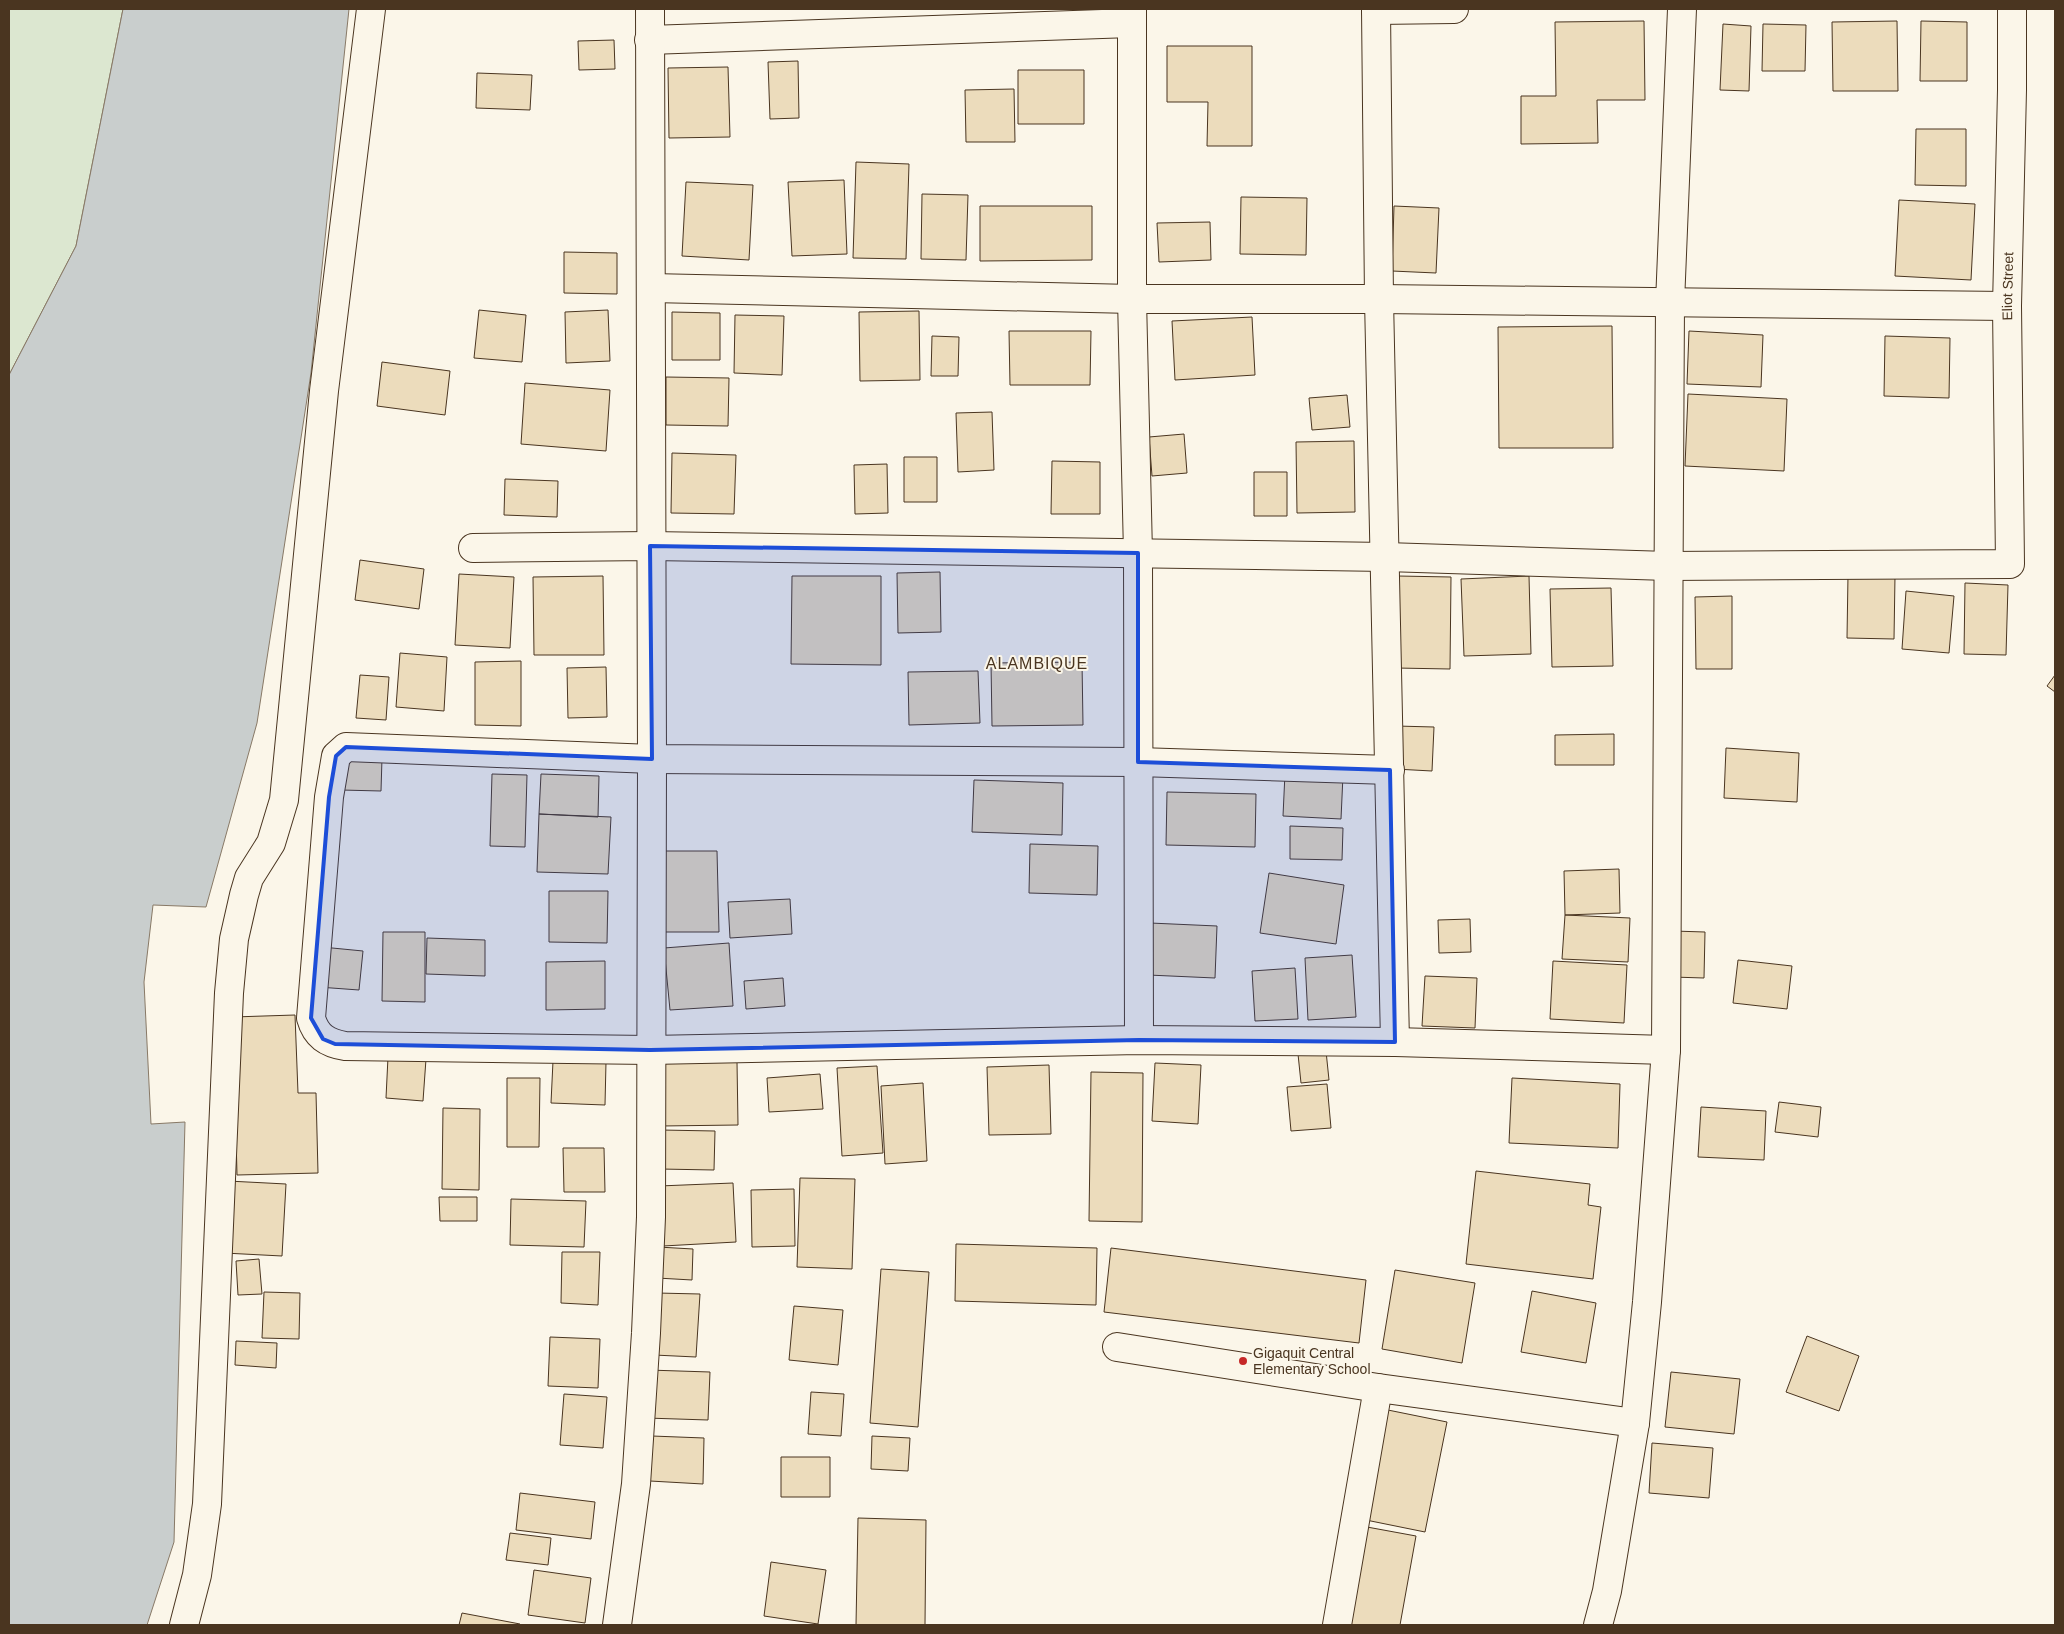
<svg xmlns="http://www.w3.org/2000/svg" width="2064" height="1634" font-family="Arial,sans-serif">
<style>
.green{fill:#dce7d0;stroke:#887966}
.water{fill:#c9cecd;stroke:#887966}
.building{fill:#ecdcbc;stroke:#4a3520}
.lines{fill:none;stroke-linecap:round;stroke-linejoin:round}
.minor-casing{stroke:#4a3520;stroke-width:30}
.minor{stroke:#fbf6e9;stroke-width:28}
.marked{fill:#1d4ed8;fill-opacity:0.2;stroke:#1d4ed8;stroke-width:4;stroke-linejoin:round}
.poi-dot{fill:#c62828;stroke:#fbf6e9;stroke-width:2}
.labels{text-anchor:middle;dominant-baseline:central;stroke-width:4;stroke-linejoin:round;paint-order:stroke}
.street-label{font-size:14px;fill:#4a3520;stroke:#fbf6e9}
.poi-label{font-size:14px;fill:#4a3520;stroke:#fbf6e9;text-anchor:start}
.quarter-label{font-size:16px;letter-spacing:1px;fill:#4a3520;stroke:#fbf6e9}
</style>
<rect width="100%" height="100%" fill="#fbf6e9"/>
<path class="green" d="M9 9H123L76 246 9 375Z"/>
<path class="water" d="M123 9H349L311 373 257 723 206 907 153 905 144 982 151 1124 185 1122 174 1542 147 1625H9V375L76 246Z"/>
<path class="building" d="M1644 21 1645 100H1597L1598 143 1521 144V96H1556L1555 22Z
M1897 21 1898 91H1833L1832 22Z
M1921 21 1967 22V81H1920Z
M1723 24 1751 26 1749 91 1720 90Z
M1763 24 1806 25 1805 71H1762Z
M614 40 615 69 579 70 578 41Z
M1167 46H1252V146H1207L1208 102H1167Z
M798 61 799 118 770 119 768 62Z
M728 67 730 137 669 138 668 68Z
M1018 70H1084V124H1018Z
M477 73 532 75 530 110 476 108Z
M1014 89 1015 142H966L965 90Z
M1916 129H1966V186L1915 185Z
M856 162 909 164 906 259 853 258Z
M844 180 847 254 792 256 788 182Z
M686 182 753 185 749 260 682 256Z
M922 194 968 195 966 260 921 259Z
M1241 197 1307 198 1306 255 1240 254Z
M1899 200 1975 204 1971 280 1895 276Z
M980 206H1092V260L980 261Z
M1394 206 1439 208 1436 273 1392 271Z
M1210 222 1211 260 1159 262 1157 223Z
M564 252 617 253V294L564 293Z
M479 310 526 315 522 362 474 358Z
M608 310 610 361 566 363 565 312Z
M919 311 920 380 860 381 859 312Z
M672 312 720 313V360H672Z
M735 315 784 316 782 375 734 373Z
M1252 317 1255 375 1175 380 1172 321Z
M1612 326 1613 448H1499L1498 327Z
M1009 331H1091L1090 385H1010Z
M1689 331 1763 335 1761 387 1687 384Z
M932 336 959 337 958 376H931Z
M1885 336 1950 338 1949 398 1884 396Z
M382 362 450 371 445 415 377 406Z
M666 377 729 378 728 426 666 425Z
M525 383 610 390 606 451 521 444Z
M1688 394 1787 399 1784 471 1685 466Z
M1347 395 1350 427 1312 430 1309 398Z
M992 412 994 470 958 472 956 413Z
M1184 434 1187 473 1152 476 1149 437Z
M1354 441 1355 512 1297 513 1296 442Z
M672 453 736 455 734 514 671 513Z
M904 457H937V502H904Z
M1052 461 1100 462V514H1051Z
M887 464 888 513 855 514 854 465Z
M1254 472H1287V516H1254Z
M505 479 558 481 557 517 504 515Z
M360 560 424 569 419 609 355 600Z
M940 572 941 632 898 633 897 573Z
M459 574 514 577 510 648 455 645Z
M1848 575 1895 576 1894 639 1847 638Z
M603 576 604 655H534L533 577Z
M792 576H881V665L791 664Z
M1398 576 1451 577 1450 669 1396 668Z
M1529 576 1531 654 1464 656 1461 579Z
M1965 583 2008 585 2006 655 1964 654Z
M1611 588 1613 666 1552 667 1550 589Z
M1906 591 1954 596 1949 653 1902 649Z
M1732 596V669H1696L1695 597Z
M400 653 447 657 444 711 396 707Z
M521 661V726L475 725V662Z
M1082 662 1083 725 992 726 991 663Z
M606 667 607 717 568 718 567 668Z
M978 671 980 723 909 725 908 672Z
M360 675 389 677 386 720 356 718Z
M2055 675V692L2047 686Z
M1396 726 1434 727 1432 771 1395 769Z
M1614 734V765H1555V735Z
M1726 748 1799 753 1797 802 1724 798Z
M342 756 382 758 381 791 341 790Z
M1285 773 1343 775 1341 819 1283 816Z
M492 774 527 775 525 847 490 846Z
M541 774 599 776 598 817 539 814Z
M974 780 1063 783 1062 835 972 832Z
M1167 792 1256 794 1255 847 1166 845Z
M539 814 611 817 608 874 537 872Z
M1290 826 1343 828 1342 860 1290 859Z
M1030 844 1098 846 1097 895 1029 893Z
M658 851H717L719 932H660Z
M1619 869 1620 913 1565 915 1564 871Z
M1269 873 1344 885 1336 944 1260 933Z
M549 891H608L607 943 549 942Z
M790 899 792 934 730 938 728 902Z
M1565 915 1630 918 1628 962 1562 959Z
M1470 919 1471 952 1439 953 1438 920Z
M1150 923 1217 926 1215 978 1148 975Z
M1673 931 1705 932 1704 978 1672 977Z
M383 932H425V1002L382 1001Z
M427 938 485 940V976L426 974Z
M729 943 733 1006 670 1010 664 948Z
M322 947 363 951 359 990 318 987Z
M1352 955 1356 1017 1308 1020 1305 958Z
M1738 960 1792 966 1787 1009 1733 1003Z
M605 961V1009L546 1010V962Z
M1553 961 1627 965 1624 1023 1550 1019Z
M1295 968 1298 1019 1255 1021 1252 971Z
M1425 976 1477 978 1475 1028 1422 1026Z
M783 978 785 1006 746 1009 744 981Z
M295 1015 298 1093H316L318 1173 237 1175 233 1017Z
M1326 1051 1329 1080 1301 1083 1298 1054Z
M388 1057 426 1059 423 1101 386 1098Z
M553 1061 606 1062 605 1105 551 1103Z
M737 1062 738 1125 661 1126V1063Z
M1155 1063 1201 1065 1198 1124 1152 1121Z
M1049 1065 1051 1134 989 1135 987 1067Z
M877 1066 883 1153 842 1156 837 1068Z
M1091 1072 1143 1073 1142 1222 1089 1221Z
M820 1074 823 1109 769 1112 767 1078Z
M507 1078H540L539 1147H507Z
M1512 1078 1620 1084 1618 1148 1509 1143Z
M923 1083 927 1161 885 1164 881 1086Z
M1327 1084 1331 1128 1291 1131 1287 1087Z
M1779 1102 1821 1107 1818 1137 1775 1132Z
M1701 1107 1766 1111 1764 1160 1698 1157Z
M443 1108 480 1109 479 1190 442 1189Z
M661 1130 715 1131 714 1170 660 1169Z
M563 1148H604L605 1192H564Z
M1476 1171 1590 1184 1588 1205 1601 1207 1593 1279 1466 1264Z
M800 1178 855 1179 852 1269 797 1267Z
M228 1181 286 1184 282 1256 224 1253Z
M733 1183 736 1242 663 1246 659 1186Z
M794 1189 795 1246 752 1247 751 1190Z
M439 1197H477V1221H440Z
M511 1199 586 1201 584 1247 510 1245Z
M956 1244 1097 1248 1096 1305 955 1301Z
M658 1247 693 1249 692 1280 657 1278Z
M1111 1248 1366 1280 1359 1343 1104 1312Z
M562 1252H600L598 1305 561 1303Z
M259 1259 262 1294 238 1295 236 1261Z
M881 1269 929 1272 918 1427 870 1423Z
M1395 1270 1475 1283 1462 1363 1382 1349Z
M1532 1291 1596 1303 1586 1363 1521 1352Z
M264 1292 300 1293 299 1339 262 1338Z
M657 1293 700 1294 696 1357 654 1355Z
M794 1306 843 1310 838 1365 789 1360Z
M1807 1336 1859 1356 1839 1411 1786 1392Z
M550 1337 600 1339 598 1388 548 1386Z
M236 1341 277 1343 276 1368 235 1365Z
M648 1370 710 1372 708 1420 646 1418Z
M1671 1372 1740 1379 1734 1434 1665 1427Z
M811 1392 844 1394 841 1436 808 1434Z
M564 1394 607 1397 603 1448 560 1445Z
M1383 1409 1447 1422 1425 1532 1361 1519Z
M652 1436 704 1438 703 1484 650 1481Z
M872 1436 910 1438 908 1471 871 1469Z
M1652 1443 1713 1448 1709 1498 1649 1493Z
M781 1457H830V1497H781Z
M520 1493 595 1502 591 1539 516 1530Z
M858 1518 926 1520 925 1625H856Z
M1367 1527 1416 1536 1400 1625H1349Z
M510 1533 551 1538 548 1565 506 1560Z
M771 1562 826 1570 818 1624 764 1616Z
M534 1570 591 1578 585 1623 528 1615Z
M462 1613 520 1624V1625H459Z"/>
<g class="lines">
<g class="minor-casing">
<g id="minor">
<path d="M1132 9V299L1138 553 1139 1040"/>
<path d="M1376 9 1379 299 1395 1042"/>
<path d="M1376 10 1454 9"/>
<path d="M649 40 1131 23"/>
<path d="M651 288 1132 299H1379L2007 306"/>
<path id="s1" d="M473 548 650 546 1386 557 1668 566 2010 564 2007 306 2012 90V9"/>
<path d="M1390 770 1138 762 652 759 346 747 336 756 329 797 311 1018C316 1036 327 1043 345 1046L650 1050 1139 1040 1395 1042 1666 1050"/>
<path d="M1117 1347 1378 1388 1635 1423"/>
<path d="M184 1625 197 1575 207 1504 229 993 234 939 244 895 249 878 271 843 284 800 324 391 371 9"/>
<path d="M617 1625 636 1484 646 1333 651 1217 652 759 650 9"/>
<path d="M1337 1625 1378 1388"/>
<path d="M1598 1625 1607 1591 1635 1423 1647 1302 1666 1050 1670 303 1682 9"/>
</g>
</g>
<use href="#minor" class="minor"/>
</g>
<path class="marked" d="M650 546 1138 553V762L1390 770 1395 1042 1139 1040 650 1050 335 1044 323 1039 311 1018 329 797 336 756 346 747 652 759Z"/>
<circle class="poi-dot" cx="1243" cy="1361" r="5"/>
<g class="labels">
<g class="street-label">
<text stroke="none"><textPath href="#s1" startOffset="1815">Eliot Street</textPath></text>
</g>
<g class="poi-label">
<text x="1253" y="1353">Gigaquit Central<tspan x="1253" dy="16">Elementary School</tspan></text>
</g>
<g class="quarter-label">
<text x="1037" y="663">ALAMBIQUE</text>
</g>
</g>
<rect width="2064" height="1634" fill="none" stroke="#4a3520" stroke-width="20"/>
</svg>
